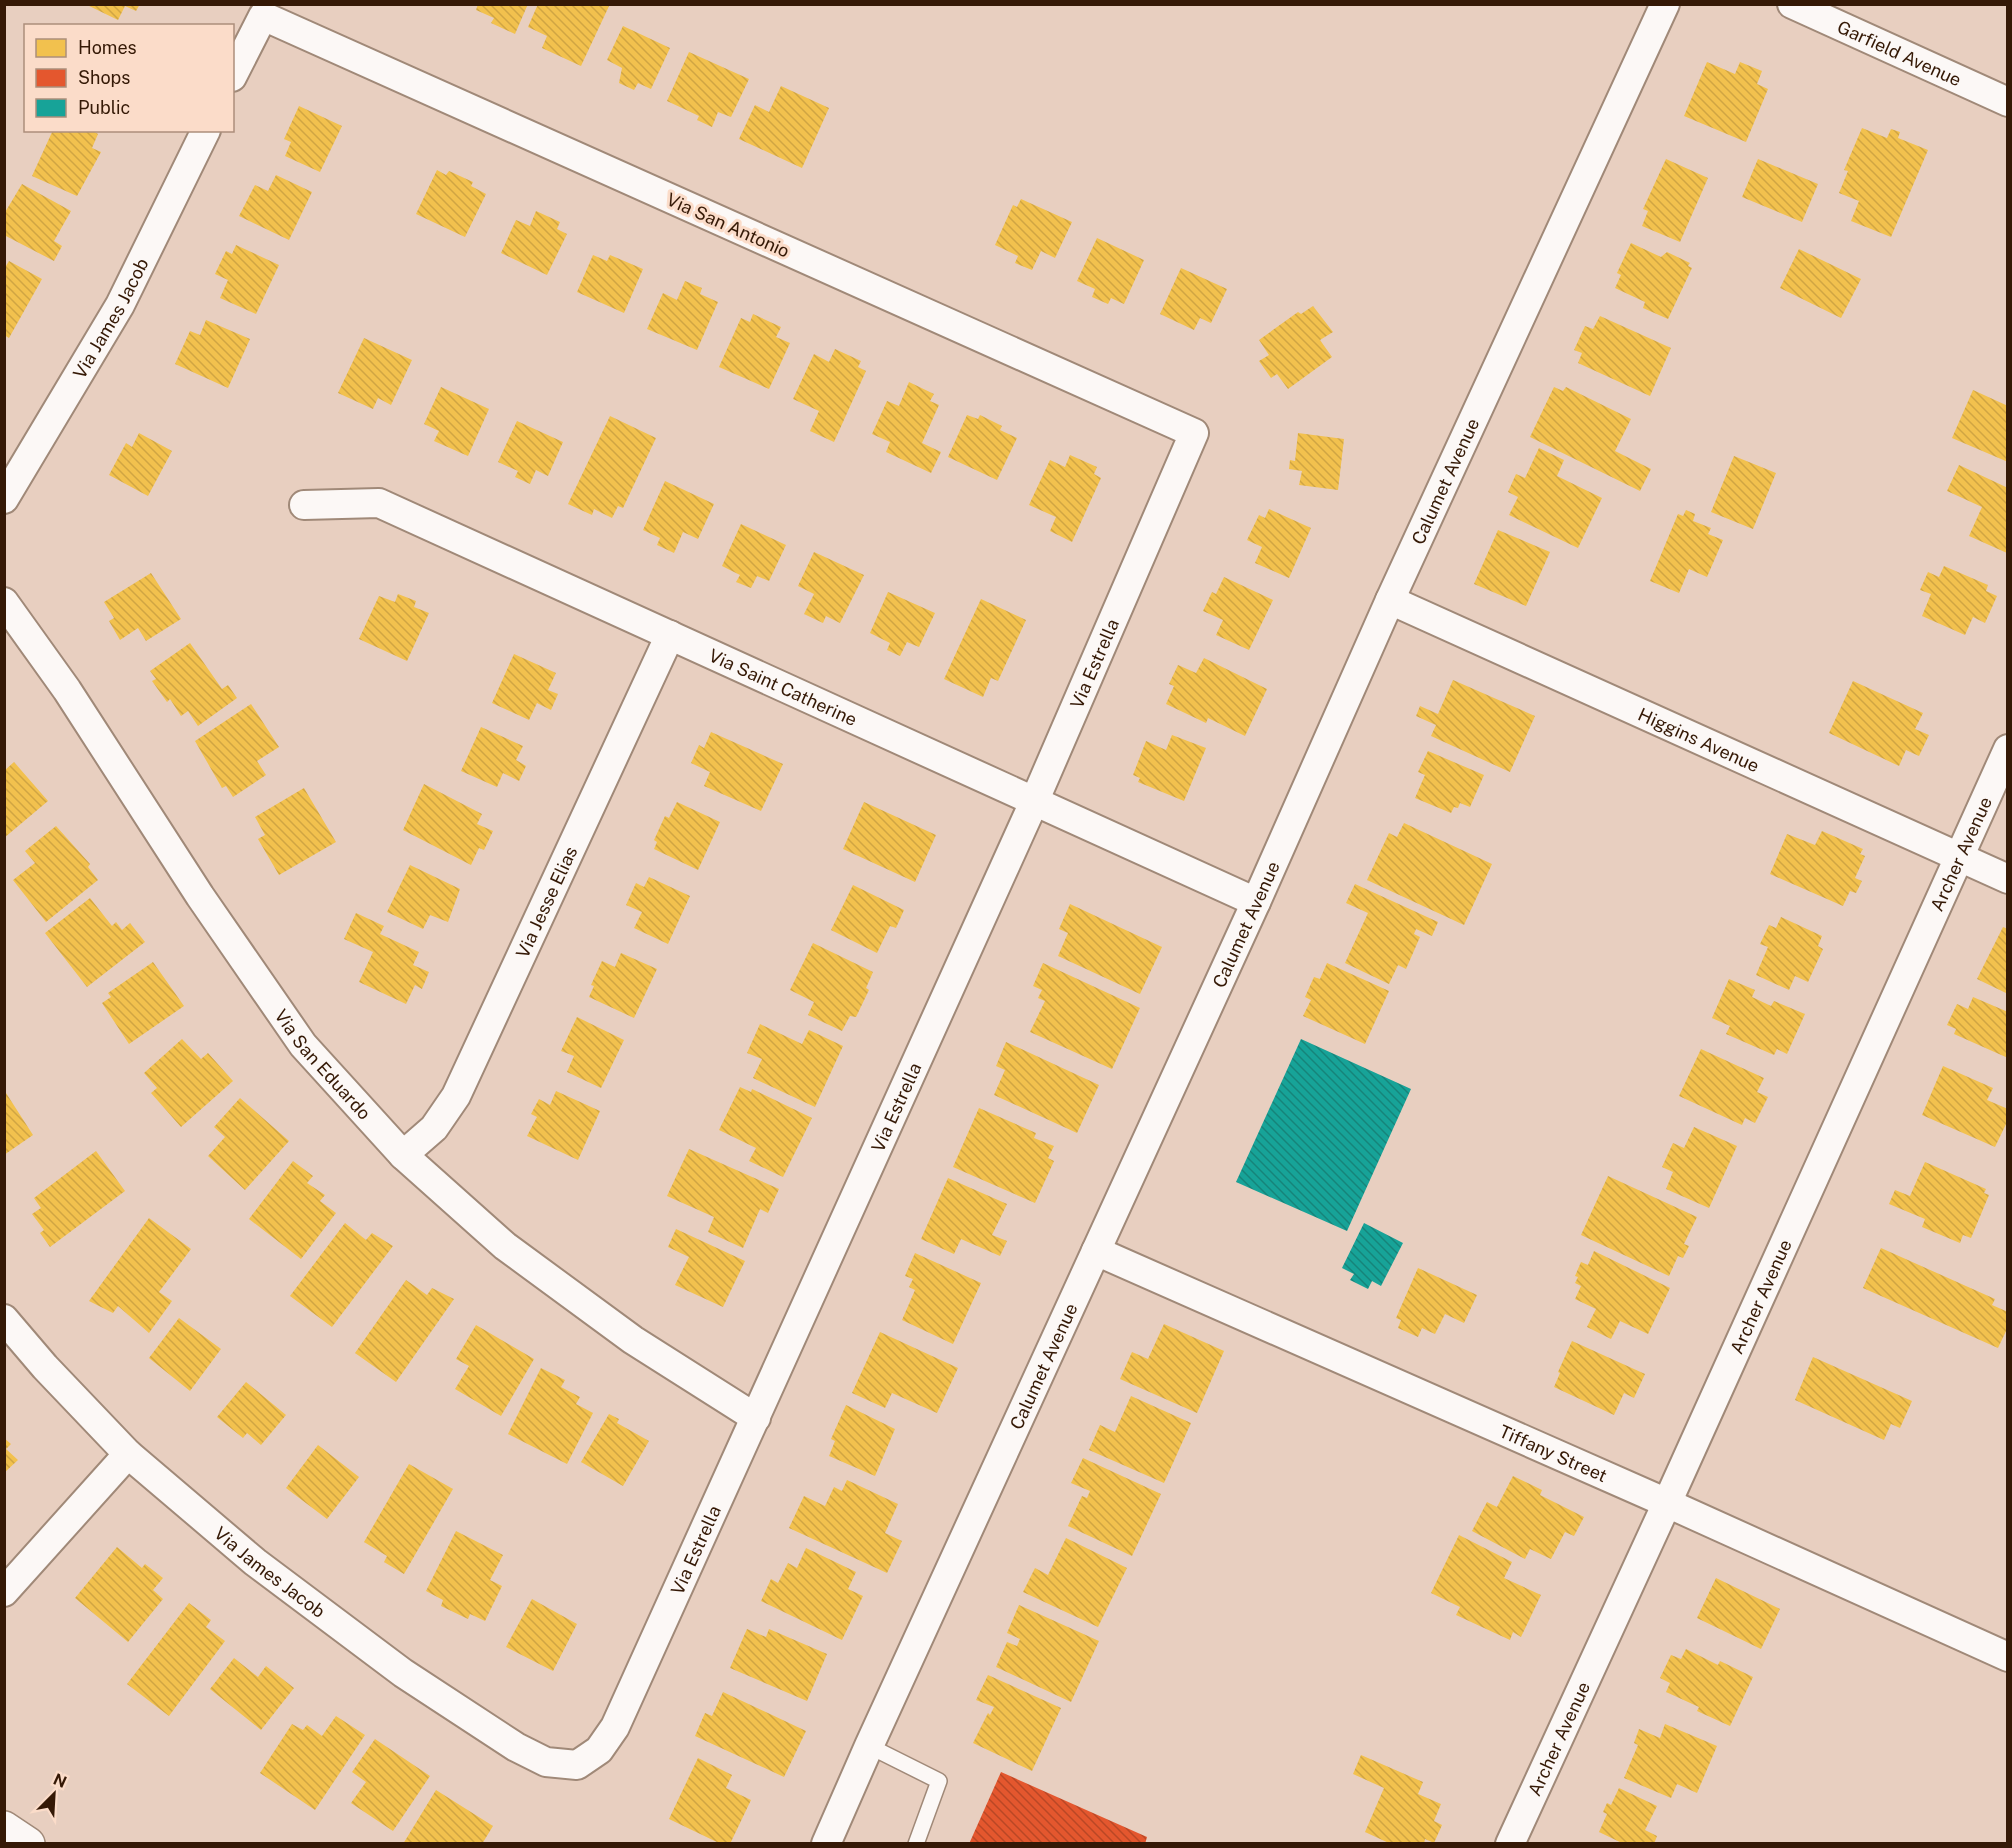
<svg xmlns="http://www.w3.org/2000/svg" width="2012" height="1848" font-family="'Public Sans',sans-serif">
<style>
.homes{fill:url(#homes-back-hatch)}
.shops{fill:url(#shops-back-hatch)}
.public{fill:url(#public-back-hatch)}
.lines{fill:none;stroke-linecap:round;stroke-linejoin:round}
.service-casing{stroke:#a08978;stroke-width:18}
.minor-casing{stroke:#a08978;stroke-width:32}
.secondary-casing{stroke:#a08978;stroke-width:36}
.service{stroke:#fcf8f6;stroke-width:15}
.minor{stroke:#fcf8f6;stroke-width:28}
.secondary{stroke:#fcf8f6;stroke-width:33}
.labels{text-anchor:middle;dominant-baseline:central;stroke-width:6;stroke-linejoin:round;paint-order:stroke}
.street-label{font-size:18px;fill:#351906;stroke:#fbdcc9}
</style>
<defs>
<pattern id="homes-back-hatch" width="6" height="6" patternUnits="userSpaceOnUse" patternTransform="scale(1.5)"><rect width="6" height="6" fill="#f2c14e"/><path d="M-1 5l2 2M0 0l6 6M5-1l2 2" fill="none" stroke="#d0a543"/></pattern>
<pattern id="shops-back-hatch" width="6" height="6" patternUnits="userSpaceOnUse" patternTransform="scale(1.5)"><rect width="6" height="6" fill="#e4572e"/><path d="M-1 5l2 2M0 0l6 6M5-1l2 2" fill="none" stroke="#ba4725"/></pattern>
<pattern id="public-back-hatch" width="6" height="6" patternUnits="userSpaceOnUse" patternTransform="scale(1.5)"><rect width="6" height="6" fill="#17a398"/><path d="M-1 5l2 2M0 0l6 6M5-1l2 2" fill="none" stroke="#16847a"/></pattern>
</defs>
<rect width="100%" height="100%" fill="#e8cfc0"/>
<path class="homes" d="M85 4H140L136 11 125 6 118 20Z
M478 4H528L515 34 491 23 494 18 476 10Z
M538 4H610L581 66 542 48 547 36 528 27Z
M623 26 670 48 651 89 638 83 634 90 619 83 622 68 607 60Z
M689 52 749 79 731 117 718 112 712 127 697 120 699 116 667 101Z
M1707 62 1735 74 1740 62 1762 71 1757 84 1768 89 1746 142 1684 116Z
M781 86 829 108 802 168 739 139 755 105 769 112Z
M299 106 342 126 320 172 285 156 291 142 284 139Z
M1862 128 1887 138 1891 129 1900 132 1898 138 1928 150 1891 237 1851 221 1859 201 1839 193 1848 171 1844 170Z
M53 130H91L98 134 92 148 101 152 77 196 32 176Z
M1666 159 1708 178 1680 242 1642 226 1648 211 1643 209Z
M1758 159 1818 184 1802 222 1742 197Z
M437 170 446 175 449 171 473 182 471 186 486 194 465 237 416 214Z
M276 175 312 192 289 240 239 216 255 185 268 191Z
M22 184 71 211 54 241 62 246 54 261 4 235V214Z
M1021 199 1072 222 1055 258 1041 251 1032 270 1015 263 1018 256 995 245 1013 205 1017 207Z
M536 211 560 222 557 229 567 234 547 275 501 253 516 220 530 226Z
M1097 238 1144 260 1124 304 1111 298 1108 304 1092 297 1095 289 1077 281Z
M1631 243 1661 257 1667 252 1690 263 1688 266 1692 268 1668 319 1643 308 1645 302 1615 288 1621 275 1617 273Z
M236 245 279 265 256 314 220 298 228 280 215 274 226 251 232 254Z
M1799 249 1861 279 1841 318 1780 288Z
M593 255 607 261 610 255 643 269 624 313 577 292Z
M9 261 42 279 9 338 4 335V269Z
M1181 268 1227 289 1211 323 1200 318 1194 330 1160 314Z
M685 281 702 288 700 294 718 302 697 350 647 329 663 293 677 300Z
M1313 306 1333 332 1320 340 1332 357 1288 389 1277 374 1271 378 1259 361 1269 355 1259 340 1298 312 1301 314Z
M753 314 781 327 776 337 790 343 769 389 719 367 741 318 750 322Z
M1600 316 1671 348 1650 396 1578 363 1582 353 1574 350 1585 326 1593 329Z
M206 320 250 339 228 388 175 364 190 331 200 335Z
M364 338 412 360 391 405 378 398 373 409 338 393Z
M835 349 861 361 858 367 866 371 834 442 810 431 819 411 793 399 814 354 829 362Z
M909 382 934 394 930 401 939 405 922 443 941 452 931 473 886 452 890 442 872 434 887 401 899 406Z
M441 387 489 409 468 456 434 441 439 431 424 424Z
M1554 387 1563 391 1566 387 1631 419 1615 451 1651 469 1640 491 1530 437Z
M1973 390 2008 406V462L1952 438Z
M967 415 978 419 980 415 1002 426 1000 430 1017 438 997 480 948 457Z
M610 416 656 438 623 508 618 506 612 518 594 509 592 515 568 504Z
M517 421 563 442 548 476 536 470 530 484 515 477 518 471 498 462Z
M139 433 172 451 148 496 109 475 126 443 132 447Z
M1298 433 1344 439 1338 490 1299 485 1302 471 1289 469 1290 460 1295 461Z
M1539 448 1564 460 1557 476 1602 498 1578 548 1509 515 1518 497 1508 492 1516 474 1525 478Z
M1070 455 1097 467 1094 474 1101 478 1072 542 1050 531 1056 517 1029 505 1050 460 1065 467Z
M1734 456 1776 473 1753 529 1711 512Z
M1959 465 2008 488 2007 553 1969 536 1982 507 1947 491Z
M665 481 714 504 698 539 683 532 674 553 657 545 660 538 643 530Z
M1269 509 1311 528 1289 578 1255 563 1262 547 1247 540 1259 515 1265 518Z
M1686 510 1695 514 1693 521 1711 528 1708 534 1723 540 1707 577 1689 569 1679 593 1650 581 1678 514 1683 516Z
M741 524 786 545 769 581 757 576 751 588 736 582 740 575 722 566Z
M1498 530 1550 552 1526 606 1474 584Z
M814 552 864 575 840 623 826 616 823 623 804 614 814 594 798 586Z
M1944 566 1988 585 1986 591 1997 596 1985 623 1973 617 1965 635 1922 616 1931 594 1920 590 1928 572 1939 577Z
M151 573 181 619 146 641 138 628 120 640 109 621 114 618 104 602Z
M1224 577 1273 600 1249 650 1216 635 1223 620 1203 611 1212 592 1216 594Z
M888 592 935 613 919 647 907 642 900 656 887 650 890 643 870 633Z
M398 594 416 601 414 607 429 613 407 661 359 639 379 596 395 602Z
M981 599 1026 620 998 681 991 678 983 697 944 679Z
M190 643 222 689 228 685 237 698 198 726 188 711 181 716 170 699 167 702 152 681 156 679 150 671Z
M514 654 556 673 548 690 558 694 551 710 537 703 529 720 492 703Z
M1204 658 1267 689 1245 736 1208 718 1206 723 1166 704 1174 686 1169 684 1178 665 1196 673Z
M1453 680 1535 716 1510 772 1431 736 1436 725 1416 716 1420 706 1438 714Z
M1853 681 1923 713 1915 729 1929 735 1919 756 1906 750 1899 766 1829 733Z
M251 704 279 747 257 761 266 775 233 797 226 786 222 788 195 741Z
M481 727 523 746 516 760 526 766 519 781 503 773 497 787 461 771Z
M711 732 783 764 761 811 704 786 710 772 691 763 699 745 704 748Z
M1172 735 1206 748 1184 801 1138 782 1140 778 1133 775 1146 741 1166 750Z
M1428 751 1484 775 1470 807 1460 803 1458 808 1454 807 1451 813 1415 798 1425 775 1418 772Z
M14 762 48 801 4 838V771Z
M424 784 482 814 477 824 493 831 484 850 479 848 471 865 403 830Z
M304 788 336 842 279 875 258 839 265 835 255 817Z
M677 802 720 822 698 870 654 849 657 842 654 840 665 816 669 818Z
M864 802 936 835 915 882 843 849Z
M1404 823 1492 864 1464 925 1367 880 1389 833 1397 837Z
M56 826 90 864 88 867 98 880 46 922 13 880 35 863 25 851Z
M1822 831 1863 849 1860 854 1865 856 1855 878 1862 881 1856 893 1850 891 1843 906 1770 874 1787 834 1815 845Z
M410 865 460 889 448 922 430 915 423 929 387 912Z
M649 877 690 896 668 944 634 928 642 912 626 905 636 883 644 887Z
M1355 884 1438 922 1432 936 1416 929 1414 934 1420 937 1406 969 1398 965 1389 984 1345 963 1368 913 1346 903Z
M853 885 904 910 896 928 890 926 877 953 831 930Z
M90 898 112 926 116 922 122 930 130 923 145 942 87 987 45 933Z
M1070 904 1162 947 1140 994 1058 956 1068 933 1059 929Z
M356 913 384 926 380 934 419 952 413 965 429 972 422 989 415 985 406 1004 359 982 373 952 344 939Z
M1781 917 1822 936 1818 946 1823 949 1808 982 1795 976 1789 990 1756 975 1768 947 1760 944 1769 925 1776 928Z
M2003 927 2008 929V994L1977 979Z
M813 943 873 972 866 988 869 990 856 1017 850 1016 842 1031 808 1015 814 1002 790 990Z
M621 953 657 969 634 1018 589 997 594 986 591 985 602 961 615 967Z
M153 962 184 1006 129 1044 102 1003 111 997 108 993Z
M1043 963 1140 1008 1112 1069 1030 1032 1045 1001 1038 998 1042 990 1033 986Z
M1327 963 1389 991 1365 1044 1303 1016 1311 1000 1305 997 1314 977 1320 979Z
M1729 979 1755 990 1752 997 1771 1006 1774 1001 1805 1014 1787 1054 1777 1049 1774 1055 1726 1034 1730 1026 1712 1018Z
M1973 997 2008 1012V1058L1954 1034 1956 1029 1947 1025 1957 1004 1968 1009Z
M577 1017 624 1040 601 1088 567 1072 574 1056 561 1051Z
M760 1024 802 1044 809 1030 843 1046 815 1107 753 1078 762 1059 747 1053Z
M182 1039 201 1059 208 1053 233 1081 181 1127 151 1093 157 1088 144 1073Z
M1006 1042 1099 1085 1077 1133 994 1095 1005 1070 996 1066Z
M1701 1049 1764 1078 1757 1092 1768 1097 1755 1123 1745 1118 1742 1125 1679 1096Z
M1943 1066 1993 1088 1987 1100 2008 1109V1120L1995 1147 1922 1115Z
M740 1087 751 1092 752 1089 812 1118 783 1177 749 1161 756 1148 719 1130Z
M556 1091 600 1111 578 1160 527 1136 537 1117 531 1114 539 1099 550 1105Z
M6 1093 33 1135 4 1155V1094Z
M240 1098 289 1141 245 1190 208 1156 225 1137 214 1127Z
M979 1108 1036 1133 1034 1138 1054 1146 1048 1158 1054 1161 1035 1203 953 1167Z
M1694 1127 1737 1146 1709 1208 1666 1189 1673 1172 1662 1167 1673 1143 1684 1148Z
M689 1149 779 1189 768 1213 760 1209 743 1248 708 1232 714 1217 667 1196Z
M96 1151 125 1191 50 1247 40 1233 44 1230 32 1214 41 1208 34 1198Z
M293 1161 313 1176 307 1183 325 1195 320 1201 336 1213 301 1259 249 1219Z
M1925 1162 1986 1189 1984 1193 1989 1195 1971 1238 1963 1235 1960 1243 1922 1227 1925 1219 1889 1204 1895 1190 1910 1196Z
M1608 1176 1697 1217 1684 1244 1689 1246 1683 1258 1678 1256 1669 1276 1581 1235Z
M948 1178 1007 1204 992 1235 1007 1241 1000 1256 961 1239 954 1254 921 1239Z
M149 1218 191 1249 159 1292 172 1301 149 1333 118 1306 113 1313 89 1301Z
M345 1223 366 1240 372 1233 393 1246 332 1327 290 1296Z
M676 1229 745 1261 723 1307 675 1285 689 1257 668 1247Z
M1881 1248 1995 1299 1992 1305 2008 1312V1327L1998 1348 1863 1288Z
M1594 1251 1670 1288 1648 1334 1620 1321 1611 1339 1587 1327 1596 1309 1575 1299 1581 1286 1575 1283 1578 1277 1575 1276 1581 1262 1588 1265Z
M915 1253 981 1283 953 1344 902 1320 915 1290 909 1287 913 1279 905 1276Z
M1418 1268 1477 1295 1464 1323 1445 1314 1435 1334 1422 1328 1418 1337 1398 1328 1401 1320 1396 1318Z
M406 1280 427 1295 432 1288 454 1299 396 1382 355 1353Z
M179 1318 221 1349 190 1391 149 1358Z
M1164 1324 1224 1351 1197 1413 1120 1379 1132 1352 1148 1359Z
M476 1325 534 1359 501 1416 455 1389 469 1366 456 1359Z
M880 1332 958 1368 937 1413 892 1393 885 1408 852 1393Z
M1572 1341 1645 1374 1634 1398 1624 1393 1614 1415 1554 1387 1560 1373 1558 1372Z
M1813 1357 1912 1401 1900 1428 1891 1424 1884 1440 1795 1400Z
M541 1368 565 1380 561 1387 580 1397 576 1404 593 1413 567 1464 508 1434Z
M246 1382 286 1415 261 1445 247 1433 243 1438 217 1417Z
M1131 1396 1191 1423 1164 1483 1089 1450 1100 1425 1115 1432Z
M846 1405 895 1429 875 1476 829 1456 835 1441 831 1439Z
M609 1414 619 1419 617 1423 649 1441 623 1486 581 1462Z
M4 1438 11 1444 6 1449 18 1460 4 1473Z
M318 1445 359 1477 327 1519 286 1488Z
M1083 1458 1161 1494 1132 1556 1068 1526 1082 1496 1087 1498 1090 1491 1071 1483Z
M409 1464 453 1489 404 1574 384 1562 387 1556 364 1542Z
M1513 1476 1542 1490 1540 1495 1584 1517 1574 1536 1565 1532 1551 1559 1530 1549 1525 1559 1472 1531 1487 1502 1497 1507Z
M847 1480 898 1504 885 1533 902 1541 887 1573 789 1528 804 1496 825 1506 834 1487 842 1491Z
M456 1531 503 1555 490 1580 502 1586 485 1621 470 1614 468 1619 441 1606 443 1600 426 1591Z
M1459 1535 1512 1562 1504 1578 1541 1595 1521 1637 1513 1632 1510 1640 1456 1615 1460 1607 1431 1593Z
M1066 1538 1127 1568 1098 1627 1023 1592 1035 1568 1048 1575Z
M117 1547 142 1568 145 1564 163 1578 153 1590 163 1599 128 1642 75 1598Z
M806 1548 856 1572 848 1589 863 1596 842 1640 761 1601 771 1579 778 1583 788 1563 797 1568Z
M1716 1578 1780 1609 1761 1649 1697 1618Z
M532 1599 577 1624 553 1671 506 1647Z
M189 1603 211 1620 206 1627 225 1641 169 1716 127 1684Z
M1019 1605 1099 1641 1071 1702 996 1667 1007 1642 1017 1646 1020 1639 1007 1633Z
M747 1629 766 1637 769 1629 827 1654 807 1701 730 1668Z
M1686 1649 1718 1665 1720 1661 1753 1677 1730 1726 1697 1711 1699 1707 1666 1692 1670 1683 1660 1678 1671 1655 1681 1659Z
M234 1658 258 1677 266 1666 294 1688 261 1730 210 1689Z
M988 1675 1061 1708 1032 1771 973 1743 988 1713 990 1715 994 1707 976 1700Z
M723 1692 806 1731 784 1777 695 1736 705 1713 712 1716Z
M336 1716 365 1735 315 1810 260 1773 292 1724 303 1730 307 1725 322 1736Z
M1665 1724 1717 1746 1697 1793 1677 1784 1671 1798 1624 1778 1638 1745 1634 1743 1639 1729 1660 1738Z
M375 1739 430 1776 393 1831 351 1803 366 1782 352 1772Z
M1361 1755 1423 1782 1418 1794 1441 1804 1434 1821 1442 1825 1434 1843 1425 1839 1424 1844H1391L1365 1832 1384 1788 1353 1774Z
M698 1758 732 1775 726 1788 751 1800 730 1844H721L669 1819Z
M1619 1788 1657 1806 1645 1830 1657 1836 1654 1844H1624L1599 1832 1607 1814 1603 1812 1607 1803 1611 1805Z
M436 1790 493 1826 482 1844H403Z"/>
<path class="shops" d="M1001 1772 1147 1837 1145 1844H969Z"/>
<path class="public" d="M1301 1039 1411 1089 1347 1231 1236 1182Z
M1364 1223 1403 1243 1381 1286 1372 1281 1368 1289 1350 1280 1354 1274 1342 1268Z"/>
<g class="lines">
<g class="service-casing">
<path id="service" d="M869 1746 939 1781 916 1844"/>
</g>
<g class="minor-casing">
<g id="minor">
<path id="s1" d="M1792 4 2008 102"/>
<path id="s2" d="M4 499 120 305 206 130"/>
<path id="s3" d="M304 505 379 503 1256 902"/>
<path id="s4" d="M1390 600 2008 879"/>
<path id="s5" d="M4 602 67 690 200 896 303 1045 403 1155 505 1246 633 1340 756 1418"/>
<path id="s6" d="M403 1155 434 1128 456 1096 670 635"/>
<path id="s7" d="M1096 1251 1667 1503 2008 1657"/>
<path id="s8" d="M4 1319 45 1367 128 1454 255 1562 403 1673 516 1747 546 1762 577 1765 599 1750 615 1727 1034 802 1194 433 263 16 232 77"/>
<path d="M4 1592 128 1454"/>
<path id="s9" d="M826 1844 869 1746 1256 902 1390 600 1665 4"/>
<path id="s10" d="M1510 1844 1667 1503 2008 749"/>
</g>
</g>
<g class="secondary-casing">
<path id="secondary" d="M4 1828 28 1844"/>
</g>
<use href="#service" class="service"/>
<use href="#minor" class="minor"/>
<use href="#secondary" class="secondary"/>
</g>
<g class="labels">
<g class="street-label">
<text stroke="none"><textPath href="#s1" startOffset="118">Garfield Avenue</textPath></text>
<text transform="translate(728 225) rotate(24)">Via San Antonio</text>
<text stroke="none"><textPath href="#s2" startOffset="210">Via James Jacob</textPath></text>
<text stroke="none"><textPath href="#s9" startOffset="1497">Calumet Avenue</textPath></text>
<text stroke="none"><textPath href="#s8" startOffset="1956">Via Estrella</textPath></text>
<text stroke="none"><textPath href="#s3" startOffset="519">Via Saint Catherine</textPath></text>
<text stroke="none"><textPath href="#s4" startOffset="339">Higgins Avenue</textPath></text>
<text stroke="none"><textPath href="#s10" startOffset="1088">Archer Avenue</textPath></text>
<text stroke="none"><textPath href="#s6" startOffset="294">Via Jesse Elias</textPath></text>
<text stroke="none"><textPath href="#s9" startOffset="1011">Calumet Avenue</textPath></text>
<text stroke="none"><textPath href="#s5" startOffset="562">Via San Eduardo</textPath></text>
<text stroke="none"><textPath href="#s8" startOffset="1470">Via Estrella</textPath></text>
<text stroke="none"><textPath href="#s10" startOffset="602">Archer Avenue</textPath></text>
<text stroke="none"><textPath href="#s9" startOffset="525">Calumet Avenue</textPath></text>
<text stroke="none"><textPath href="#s7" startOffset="500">Tiffany Street</textPath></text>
<text stroke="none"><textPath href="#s8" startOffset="984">Via Estrella</textPath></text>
<text stroke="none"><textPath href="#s8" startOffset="368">Via James Jacob</textPath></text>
<text stroke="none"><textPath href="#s10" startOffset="116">Archer Avenue</textPath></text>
</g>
</g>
<rect width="2012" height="1848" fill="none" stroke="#351906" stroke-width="12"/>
<rect x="24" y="24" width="210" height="108" fill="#fbdcc9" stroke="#ac8e7b" stroke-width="1.5"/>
<rect x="36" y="39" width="30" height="18" fill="#f2c14e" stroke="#ac8e7b" stroke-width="1.5"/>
<text x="78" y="54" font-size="18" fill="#351906">Homes</text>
<rect x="36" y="69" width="30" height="18" fill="#e4572e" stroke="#ac8e7b" stroke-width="1.5"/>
<text x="78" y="84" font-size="18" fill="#351906">Shops</text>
<rect x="36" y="99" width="30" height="18" fill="#17a398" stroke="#ac8e7b" stroke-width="1.5"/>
<text x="78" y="114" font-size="18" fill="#351906">Public</text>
<g transform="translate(54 1794) rotate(24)" stroke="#fbdcc9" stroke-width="4.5" paint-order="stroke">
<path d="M0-4.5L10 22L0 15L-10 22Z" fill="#351906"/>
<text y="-9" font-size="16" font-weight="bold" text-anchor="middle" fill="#351906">N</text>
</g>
</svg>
